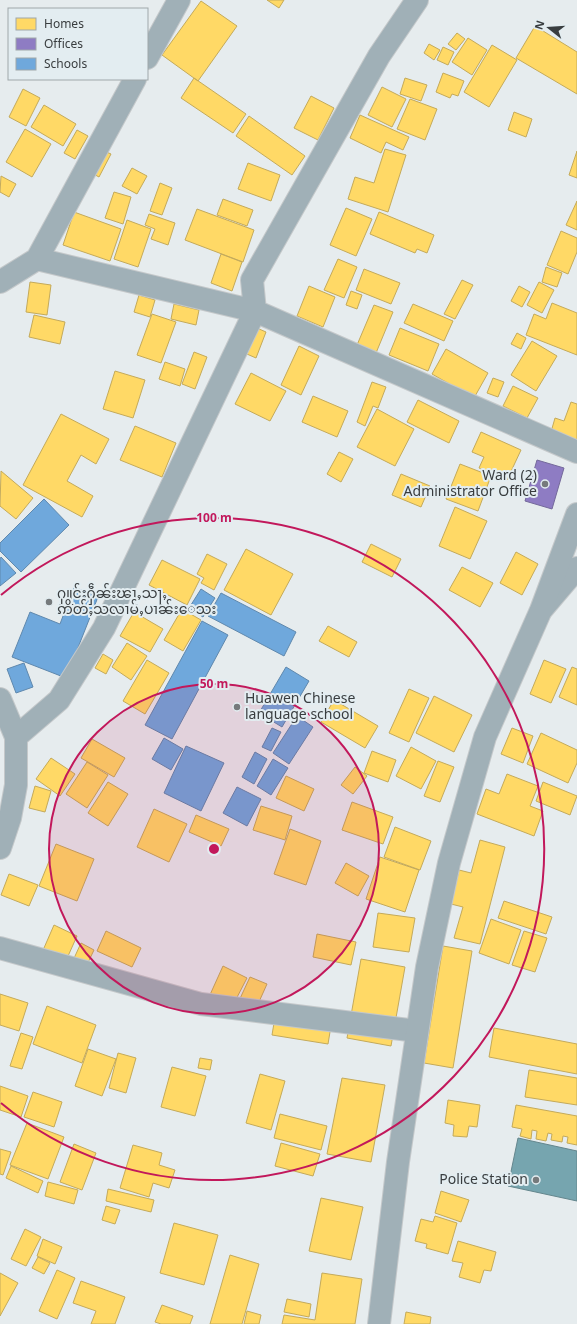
<svg xmlns="http://www.w3.org/2000/svg" width="577" height="1324" font-family="Georgia,'Noto Sans Myanmar',serif">
<style>
.homes{fill:#ffd966;stroke:#c4aa5a}
.offices{fill:#8e7cc3;stroke:#74699b}
.schools{fill:#6fa8dc;stroke:#5f88ad}
.public{fill:#76a5af;stroke:#64868d}
.lines{fill:none;stroke-linecap:round;stroke-linejoin:round}
.minor-casing{stroke:#c4c8ca;stroke-width:24}
.tertiary-casing{stroke:#c4c8ca;stroke-width:24}
.minor{stroke:#a0b0b7;stroke-width:22}
.tertiary{stroke:#a0b0b7;stroke-width:22}
.ring{fill:none;stroke:#c2185b;stroke-width:2}
.poi-dot{fill:#767a7c;stroke:#e3edf1;stroke-width:1.5}
.labels{text-anchor:middle;dominant-baseline:central;stroke-width:4;stroke-linejoin:round;paint-order:stroke}
.poi-label{font-size:14px;fill:#393d3f;stroke:#e3edf1;text-anchor:end}
.centre{fill:#c2185b;stroke:#e3edf1;stroke-width:2}
.ring-label{font-size:12px;text-anchor:middle;font-weight:bold;fill:#c2185b;stroke:#e3edf1;stroke-width:4;stroke-linejoin:round;paint-order:stroke}
</style>
<rect width="100%" height="100%" fill="#e6ecee"/>
<path class="homes" d="M267 0H284L279 8Z
M201 1 237 26 198 81 162 55Z
M535 26 577 52V94L516 58Z
M457 33 465 39 456 50 448 44Z
M468 38 487 50 472 75 452 62Z
M429 44 440 50 434 60 424 53Z
M492 45 517 60 489 107 464 92Z
M443 47 454 52 448 65 437 60Z
M443 73 464 81 458 96 452 94 450 98 436 92Z
M194 78 246 114 233 133 181 98Z
M405 78 427 85 421 101 400 94Z
M382 87 406 99 392 127 368 115Z
M23 89 40 98 26 126 9 117Z
M311 96 334 108 318 140 294 128Z
M410 99 437 109 425 140 397 129Z
M44 105 76 124 63 146 31 127Z
M514 112 532 119 526 137 508 130Z
M360 115 409 137 403 150 386 142 381 153 350 138Z
M249 116 305 156 292 175 236 136Z
M25 129 51 144 32 177 6 162Z
M77 130 88 136 75 159 64 153Z
M100 149 111 154 99 177 88 171Z
M385 149 406 155 388 212 348 199 355 177 374 183Z
M577 151V178L569 175Z
M248 163 280 175 271 201 238 189Z
M132 168 147 176 137 194 122 186Z
M1 176 16 184 9 197 0 192Z
M160 183 172 188 162 215 150 211Z
M114 192 131 197 123 224 105 218Z
M223 199 253 210 247 226 217 215Z
M577 201V230L566 225Z
M346 208 372 219 356 256 330 245Z
M197 209 254 230 243 262 185 240Z
M74 212 121 229 110 261 63 245Z
M379 212 434 235 427 253 417 249 415 253 370 234Z
M149 214 175 223 168 245 151 239 155 229 145 225Z
M127 220 151 229 138 267 114 259Z
M561 231 577 238V252L568 274 547 265Z
M221 254 242 262 232 291 211 283Z
M338 259 357 267 344 298 324 290Z
M546 267 562 273 557 287 542 282Z
M364 269 400 283 391 304 356 290Z
M462 280 473 285 455 319 444 314Z
M30 282 51 285 47 315 26 312Z
M539 282 554 290 542 313 527 305Z
M309 286 335 297 323 327 297 316Z
M519 286 530 292 522 307 511 301Z
M351 291 362 295 357 309 346 305Z
M139 295 155 300 150 317 134 312Z
M552 303 577 313V355L526 335 534 314 546 319Z
M174 304 199 310 196 325 171 319Z
M413 304 453 321 444 341 404 323Z
M374 305 393 312 376 353 357 345Z
M152 314 176 322 161 363 137 355Z
M34 315 65 322 60 344 29 337Z
M250 325 266 332 256 358 240 351Z
M400 328 439 344 428 371 389 355Z
M517 333 526 338 521 349 511 344Z
M532 341 557 356 536 391 511 375Z
M299 346 319 356 301 395 281 385Z
M446 349 488 373 474 398 432 374Z
M194 352 207 357 195 389 182 384Z
M165 362 185 369 180 386 159 379Z
M115 371 145 380 133 418 103 409Z
M251 373 286 391 270 421 235 404Z
M493 378 504 382 498 397 487 393Z
M372 382 386 387 378 408 373 406 365 426 357 422Z
M513 386 538 398 527 418 503 406Z
M313 396 348 411 337 437 302 422Z
M418 400 459 421 449 443 407 422Z
M571 402 577 404V441L551 432 555 418 564 421Z
M377 409 414 429 395 466 357 447Z
M61 414 109 439 96 464 81 455 67 481 93 496 82 517 23 485Z
M135 426 176 443 162 477 120 460Z
M481 432 521 450 507 480 479 468 484 457 472 452Z
M339 452 353 459 341 482 327 474Z
M460 464 491 476 478 511 446 499Z
M1 471 33 498 16 519 0 506Z
M401 474 430 486 421 507 392 495Z
M455 507 487 521 470 559 439 546Z
M371 544 401 559 392 577 362 562Z
M246 549 293 574 271 615 224 590Z
M516 552 538 564 522 595 500 583Z
M207 554 227 564 214 590 201 583 204 578 197 574Z
M162 560 200 579 187 605 149 585Z
M462 567 493 583 480 607 449 590Z
M182 609 201 620 183 651 164 640Z
M134 612 163 629 150 652 120 636Z
M328 626 357 642 349 657 319 641Z
M127 643 147 656 131 680 112 667Z
M103 654 113 660 106 674 95 668Z
M147 660 169 673 145 714 123 701Z
M544 660 566 669 551 703 530 694Z
M572 667 577 669V705L559 697Z
M409 689 429 698 409 742 389 733Z
M434 696 472 715 454 752 416 733Z
M334 700 378 726 365 748 321 722Z
M512 728 533 736 523 763 501 754Z
M541 733 577 750V763L568 783 527 764Z
M92 739 125 758 114 777 81 758Z
M411 747 436 761 421 789 396 776Z
M372 751 396 760 388 782 364 773Z
M51 758 75 774 60 796 36 779Z
M438 761 454 767 440 802 424 796Z
M87 762 108 775 87 808 66 794Z
M355 767 367 776 353 794 341 785Z
M507 774 538 786 530 806 543 811 534 836 477 814 486 789 499 794Z
M286 776 314 789 304 811 276 798Z
M108 782 128 794 108 826 88 813Z
M543 782 577 796 570 815 536 801Z
M35 786 51 791 45 812 29 808Z
M352 802 393 817 383 844 342 830Z
M261 806 292 816 285 840 253 830Z
M154 809 187 824 169 862 137 847Z
M196 815 229 829 221 846 189 832Z
M395 827 431 841 420 870 384 857Z
M290 829 321 841 306 885 274 874Z
M480 840 505 847 480 944 454 938 463 907 451 904 459 870 471 873Z
M56 844 94 859 77 901 39 886Z
M380 857 419 870 405 912 366 899Z
M346 863 369 876 358 896 335 883Z
M9 874 38 885 29 906 1 895Z
M504 901 552 917 546 934 498 918Z
M378 913 415 918 409 952 373 947Z
M491 919 521 930 509 964 479 953Z
M54 925 77 936 60 974 37 964Z
M106 931 141 948 132 967 97 951Z
M524 931 547 938 535 972 512 965Z
M317 934 356 942 351 965 313 957Z
M81 943 94 950 83 973 70 967Z
M443 946 472 951 453 1068 424 1063Z
M361 959 405 967 391 1046 347 1038Z
M223 966 247 978 232 1007 209 997Z
M250 977 267 984 254 1013 237 1005Z
M0 994 28 1003 19 1031 0 1025Z
M277 1005 333 1014 328 1044 272 1035Z
M47 1006 96 1025 82 1063 33 1044Z
M494 1028 577 1044V1074L489 1057Z
M21 1033 33 1037 22 1069 10 1066Z
M88 1049 116 1059 102 1096 75 1086Z
M118 1053 136 1058 126 1093 109 1088Z
M200 1058 212 1060 210 1070 198 1068Z
M172 1067 206 1076 195 1116 161 1107Z
M529 1070 577 1078V1105L525 1097Z
M260 1074 285 1081 271 1130 246 1123Z
M342 1078 385 1085 371 1162 327 1154Z
M0 1086 28 1096 21 1117 0 1110Z
M33 1092 62 1102 54 1127 24 1117Z
M448 1100 480 1105 477 1127 469 1126 467 1137 453 1136 454 1125 445 1123Z
M516 1105 577 1116V1145L567 1143 568 1137 563 1136 562 1142 551 1140 552 1134 548 1133 546 1141 536 1139 537 1131 532 1130 531 1139 520 1136 522 1129 512 1127Z
M280 1114 327 1126 321 1150 274 1138Z
M27 1123 64 1137 48 1179 10 1165Z
M281 1143 320 1154 313 1176 275 1166Z
M74 1144 96 1153 82 1190 60 1182Z
M133 1145 162 1153 159 1165 175 1170 169 1188 153 1183 149 1197 120 1188Z
M0 1149 11 1152 3 1175 0 1174Z
M11 1166 43 1181 38 1193 6 1178Z
M48 1182 78 1190 74 1204 45 1196Z
M108 1189 154 1200 151 1212 106 1201Z
M441 1191 469 1200 461 1222 435 1213Z
M321 1198 363 1207 351 1260 309 1251Z
M106 1206 120 1210 115 1224 102 1220Z
M435 1216 457 1223 448 1254 426 1248 427 1244 415 1241 421 1219 433 1222Z
M174 1223 218 1235 204 1285 160 1273Z
M25 1229 41 1237 26 1266 11 1259Z
M43 1239 62 1247 55 1264 37 1256Z
M458 1241 496 1252 491 1271 484 1270 480 1283 459 1277 463 1263 452 1261Z
M230 1255 259 1264 242 1324H210Z
M38 1257 50 1263 44 1274 32 1268Z
M57 1270 75 1278 57 1319 39 1311Z
M0 1273 18 1283 0 1316Z
M322 1273 362 1279 355 1324H282L284 1315 315 1320Z
M81 1281 125 1297 115 1324H91L96 1311 73 1303Z
M287 1299 311 1304 309 1317 284 1312Z
M162 1305 193 1316 190 1324H161L155 1322Z
M247 1311 261 1315 259 1324H244Z
M406 1312 431 1317 430 1324H404Z"/>
<path class="offices" d="M537 460 564 468 552 509 525 501Z"/>
<path class="schools" d="M44 499 69 525 21 572 0 551V543Z
M1 557 16 573 0 586V559Z
M74 587 98 597 66 678 12 657 30 612 60 624Z
M201 589 215 598 203 617 189 608Z
M221 593 296 632 284 656 208 616Z
M202 621 228 635 172 739 145 725Z
M24 663 33 687 16 693 7 669Z
M286 667 309 681 282 727 259 713Z
M297 716 313 727 289 764 273 753Z
M272 728 281 732 271 751 262 747Z
M164 738 183 749 171 770 152 759Z
M186 746 224 763 201 811 164 793Z
M255 752 267 759 254 784 242 777Z
M273 759 288 768 271 795 257 786Z
M237 787 261 799 247 826 223 813Z"/>
<path class="public" d="M518 1138 577 1151V1201L508 1186Z"/>
<g class="lines">
<g class="minor-casing">
<path id="minor" d="M147 58 179 0
M37 259 135 79
M0 282 37 259 255 311 577 452
M543 608 577 568
M0 699 16 737V785L10 818 0 848
M16 737 59 700 104 628 255 311 252 280 379 56 417 0
M0 948 201 1004 417 1031"/>
</g>
<g class="tertiary-casing">
<path id="tertiary" d="M379 1324 398 1162 427 967 449 863 485 737 541 610 577 514"/>
</g>
<use href="#minor" class="minor"/>
<use href="#tertiary" class="tertiary"/>
</g>
<circle cx="214" cy="849" r="165" fill="#c2185b" fill-opacity=".12"/>
<g class="ring">
<circle cx="214" cy="849" r="165"/>
<path d="M1 595A331 331 0 1 1 1 1103"/>
</g>
<g class="poi-dot">
<circle cx="545" cy="484" r="4"/>
<circle cx="49" cy="602" r="4"/>
<circle cx="237" cy="707" r="4"/>
<circle cx="536" cy="1180" r="4"/>
</g>
<g class="labels">
<g class="poi-label">
<text x="537" y="476">Ward (2)<tspan x="537" dy="16">Administrator Office</tspan></text>
<text x="57" y="594" text-anchor="start">ႁူင်းႁဵၼ်းၽႃႇသႃႇ<tspan x="57" dy="16">ဢိတ်ႇသလၢမ်ႇပၢၼ်းေသး</tspan></text>
<text x="245" y="699" text-anchor="start">Huawen Chinese<tspan x="245" dy="16">language school</tspan></text>
<text x="528" y="1180">Police Station</text>
</g>
</g>
<circle cx="214" cy="849" r="6" class="centre"/>
<g class="ring-label">
<text x="214" y="522">100 m</text>
<text x="214" y="688">50 m</text>
</g>
<rect x="8" y="8" width="140" height="72" fill="#e3edf1" stroke="#9fa7aa"/>
<rect x="16" y="18" width="20" height="12" fill="#ffd966" stroke="#9fa7aa"/>
<text x="44" y="28" font-size="12" fill="#393d3f">Homes</text>
<rect x="16" y="38" width="20" height="12" fill="#8e7cc3" stroke="#9fa7aa"/>
<text x="44" y="48" font-size="12" fill="#393d3f">Offices</text>
<rect x="16" y="58" width="20" height="12" fill="#6fa8dc" stroke="#9fa7aa"/>
<text x="44" y="68" font-size="12" fill="#393d3f">Schools</text>
<g transform="translate(549 28) rotate(287)" stroke="#e3edf1" stroke-width="3" paint-order="stroke">
<path d="M0-3L7 15L0 10L-7 15Z" fill="#393d3f"/>
<text y="-6" font-size="11" font-weight="bold" text-anchor="middle" fill="#393d3f">N</text>
</g>
</svg>
